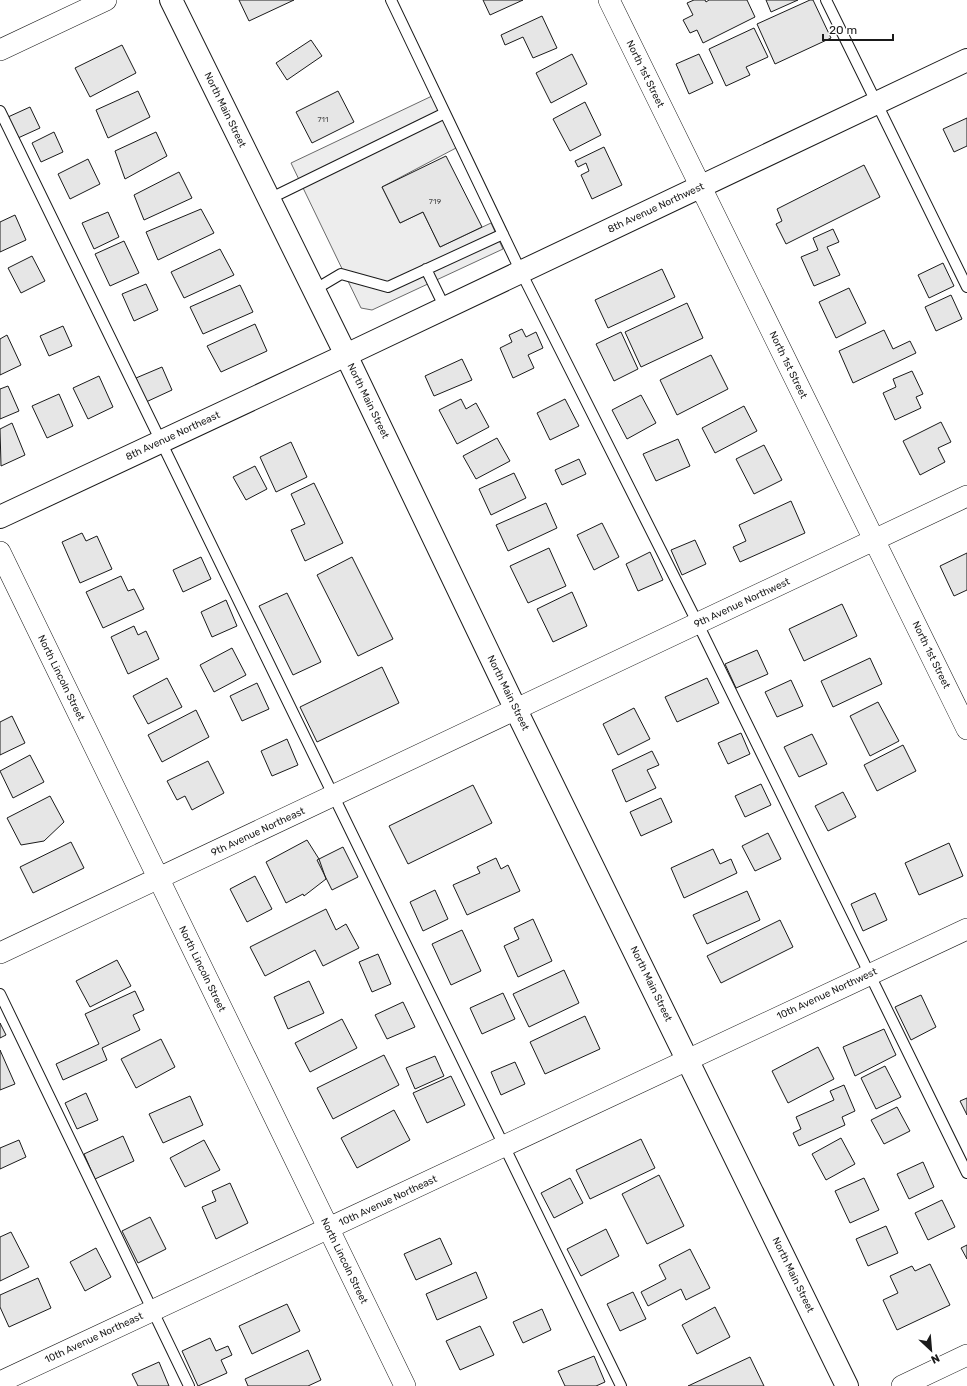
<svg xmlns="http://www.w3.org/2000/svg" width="967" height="1386" font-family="Rubik,sans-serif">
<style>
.built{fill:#ededed;stroke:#6a6a6a}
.building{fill:#e6e6e6;stroke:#1a1a1a}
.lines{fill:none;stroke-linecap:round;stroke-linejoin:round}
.service-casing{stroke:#1a1a1a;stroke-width:12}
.minor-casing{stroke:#1a1a1a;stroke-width:22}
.tertiary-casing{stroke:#1a1a1a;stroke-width:24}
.secondary-casing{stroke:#1a1a1a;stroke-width:24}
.service{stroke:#fff;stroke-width:10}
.minor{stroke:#fff;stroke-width:21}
.tertiary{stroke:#fff;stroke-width:22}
.secondary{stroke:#fff;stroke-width:22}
.labels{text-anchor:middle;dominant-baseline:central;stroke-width:3;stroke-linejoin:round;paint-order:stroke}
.number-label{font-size:8px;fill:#4d4d4d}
.street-label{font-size:10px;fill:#1a1a1a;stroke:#fff}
</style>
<rect width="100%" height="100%" fill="#fff"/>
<path class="built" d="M432 96 456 148 382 187 400 223 423 212 440 247 491 223 503 249 372 310 361 308 291 163Z"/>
<path class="building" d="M239 0H294L249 21Z
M483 0H523L490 15Z
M694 0H705L706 2 709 0H747L755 17 703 43 697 30 690 33 683 20 693 15 687 3Z
M766 0H798L771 12Z
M810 0H813L831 38 775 64 757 24Z
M542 16 557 48 533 58 523 37 505 45 501 35Z
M754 28 768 57 746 67 750 75 726 86 709 49Z
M311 40 322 56 287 80 276 63Z
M122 45 136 73 90 97 75 68Z
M572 54 587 84 551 103 536 73Z
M699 54 713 83 689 94 676 64Z
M138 91 150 117 108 138 96 110Z
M338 91 354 122 312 143 296 112Z
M585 102 601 135 570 151 553 119Z
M30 107 40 128 18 138 8 117Z
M967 118V146L954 152 943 129Z
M54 132 63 152 41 162 32 143Z
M156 132 167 156 125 179 115 151Z
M604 147 622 185 592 199 581 175 589 171 586 163 578 167 575 161Z
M446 156 482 227 440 247 423 212 400 223 382 187Z
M88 159 100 184 70 199 58 174Z
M864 165 880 197 786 244 776 224 782 221 777 209Z
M179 172 192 198 144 220 134 195Z
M201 209 214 233 158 260 146 232Z
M108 212 119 237 94 249 82 223Z
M15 215 26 240 0 252V222Z
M833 229 839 242 827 247 840 275 814 286 801 257 818 250 813 238Z
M124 241 139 273 110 286 95 254Z
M220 249 234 275 184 298 171 272Z
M32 256 45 281 21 293 8 268Z
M943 263 954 286 929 298 918 275Z
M662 269 675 297 608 328 595 300Z
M146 284 158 310 134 321 122 294Z
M240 285 253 312 203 334 190 307Z
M849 288 866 323 836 338 819 302Z
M951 295 962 319 936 331 925 307Z
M687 303 703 338 641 367 625 332Z
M255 324 267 351 221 372 207 346Z
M63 326 72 346 49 356 40 336Z
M522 329 526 337 536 332 543 348 528 355 534 368 513 378 500 348 512 342 509 335Z
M884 330 893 349 910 341 916 353 853 383 839 351Z
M621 332 638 369 614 381 596 344Z
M7 335 21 365 0 375V339Z
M711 355 728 389 677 415 660 380Z
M462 359 472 380 434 396 425 376Z
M162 367 172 390 146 402 136 378Z
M912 371 923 394 916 397 921 408 895 420 883 393 896 387 893 379Z
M99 376 113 407 88 419 73 388Z
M8 386 19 411 0 419V389Z
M59 394 73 426 47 438 32 406Z
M641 395 656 423 627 439 612 410Z
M461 399 466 409 476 403 489 427 457 444 439 410Z
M565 399 579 426 550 440 537 413Z
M744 406 757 431 715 453 702 428Z
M941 422 951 442 938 448 945 462 920 475 903 441Z
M12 423 25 455 1 466 0 429Z
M497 438 510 461 476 479 463 456Z
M678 439 690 466 656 481 643 454Z
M291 442 307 477 276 492 260 457Z
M764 445 782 480 754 494 736 459Z
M579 459 586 474 562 485 555 470Z
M255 466 267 489 246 500 233 477Z
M514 473 526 498 491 515 479 489Z
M314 483 343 543 305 561 291 530 305 524 291 494Z
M791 501 805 533 740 562 733 547 746 541 739 525Z
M546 503 557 528 508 551 496 525Z
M602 523 619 557 594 570 577 535Z
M82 533 86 541 97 536 112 569 80 583 62 542Z
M695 540 706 564 682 575 671 550Z
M549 548 566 586 528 603 510 566Z
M650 552 663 580 638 591 626 564Z
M967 553V590L954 596 940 566Z
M201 557 211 579 183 592 173 570Z
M352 557 393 639 358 656 317 575Z
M121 576 128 591 134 589 144 609 103 628 86 592Z
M572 592 587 626 553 642 537 609Z
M287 593 321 662 293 675 259 606Z
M226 600 237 626 212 637 201 612Z
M842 604 857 636 804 661 789 629Z
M134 626 138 635 146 631 159 659 128 674 111 637Z
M232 648 246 675 214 692 200 665Z
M757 650 768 674 736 688 725 664Z
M870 658 882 684 833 707 821 681Z
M382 667 399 703 317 742 300 707Z
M167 678 182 707 148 724 133 696Z
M707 678 719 703 677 722 665 697Z
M791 680 803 706 777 717 765 692Z
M257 683 269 709 242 721 230 696Z
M878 702 899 741 870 756 850 716Z
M634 708 650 739 618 755 603 724Z
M196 710 209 737 162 762 148 735Z
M12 716 25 743 0 755V722Z
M741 733 750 754 728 764 718 743Z
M812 734 827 764 799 777 784 747Z
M287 739 298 765 272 776 261 751Z
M903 745 916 771 877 791 864 765Z
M652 751 659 765 647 770 656 788 626 802 612 770Z
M30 755 44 782 13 798 0 771Z
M208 761 224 793 192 810 185 796 177 800 167 781Z
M761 784 771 805 745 817 735 796Z
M473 785 492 823 408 864 389 826Z
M843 792 856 817 828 831 815 806Z
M50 796 64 822 44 841 21 845 7 818Z
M661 798 672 822 641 836 630 812Z
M768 833 781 859 755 871 742 846Z
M307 840 319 859 326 879 304 896 303 894 286 903 266 862Z
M71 842 84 868 33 893 20 867Z
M949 843 963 876 919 895 905 863Z
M343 847 358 877 332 890 317 860Z
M713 849 720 864 731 859 737 873 684 898 671 868Z
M496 858 501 869 508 865 520 891 467 915 453 885 480 873 477 867Z
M255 876 272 909 247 922 230 889Z
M435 890 448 919 423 931 410 902Z
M747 891 760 920 707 944 693 915Z
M875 893 887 920 863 931 851 904Z
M326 909 336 930 346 924 359 948 323 966 315 950 265 976 250 947Z
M533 919 552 961 518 977 504 946 519 939 514 928Z
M780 920 793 947 721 983 707 956Z
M462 930 481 971 451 985 432 944Z
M378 954 391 984 372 992 359 962Z
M117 960 131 986 90 1007 76 981Z
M564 970 579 1003 529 1027 513 994Z
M309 981 324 1013 288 1029 274 997Z
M135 991 144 1010 133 1015 140 1030 102 1048 107 1060 63 1080 56 1064 99 1044 85 1014Z
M503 993 515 1019 482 1034 470 1008Z
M921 995 936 1027 911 1040 895 1007Z
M403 1002 415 1027 387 1039 375 1015Z
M585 1016 600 1049 545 1074 530 1042Z
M342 1019 357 1048 310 1072 295 1043Z
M0 1023 6 1035 0 1038Z
M884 1029 896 1055 855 1076 843 1047Z
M161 1039 175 1067 136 1088 121 1059Z
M818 1047 834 1079 788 1103 772 1071Z
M0 1050 15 1084 0 1090Z
M384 1055 399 1085 333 1119 317 1088Z
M435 1056 444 1076 415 1089 406 1068Z
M515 1062 525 1084 501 1095 491 1072Z
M885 1066 901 1097 876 1109 861 1078Z
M451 1076 465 1105 427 1123 413 1093Z
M844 1085 855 1111 842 1117 845 1125 799 1146 793 1133 801 1129 796 1117 834 1100 830 1091Z
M86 1093 98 1120 77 1129 65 1103Z
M190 1096 203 1125 163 1143 149 1114Z
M967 1098V1115L960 1101Z
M897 1107 910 1131 884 1144 871 1120Z
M394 1110 410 1140 357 1168 341 1138Z
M123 1136 134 1161 95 1179 84 1154Z
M841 1138 855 1164 826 1180 812 1154Z
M641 1139 655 1168 590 1199 576 1170Z
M19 1140 26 1157 0 1169V1148Z
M204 1140 220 1170 185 1187 170 1158Z
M923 1162 934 1187 909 1199 897 1174Z
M659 1175 684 1226 647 1244 622 1194Z
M570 1178 583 1203 554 1218 541 1193Z
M864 1178 879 1210 850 1223 835 1191Z
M230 1183 248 1223 216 1239 202 1207 216 1201 212 1191Z
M942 1200 955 1227 928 1240 915 1213Z
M150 1217 166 1249 138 1263 122 1231Z
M886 1226 898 1253 868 1266 856 1239Z
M606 1229 619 1256 581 1276 567 1249Z
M11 1232 29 1267 0 1281V1237Z
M440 1238 452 1264 416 1280 404 1254Z
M967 1245V1259L961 1248Z
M96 1248 111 1277 85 1291 70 1262Z
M690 1249 710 1288 686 1300 681 1289 648 1306 641 1292 666 1279 659 1265Z
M930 1264 950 1305 897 1330 883 1300 898 1293 890 1276 912 1266 915 1271Z
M476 1272 487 1298 437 1320 426 1294Z
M38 1278 51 1308 9 1327 0 1307V1295Z
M633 1292 646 1319 620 1331 607 1304Z
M287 1304 300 1331 252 1354 239 1326Z
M715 1307 730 1337 697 1354 682 1325Z
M542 1309 551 1330 523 1343 513 1322Z
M480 1326 494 1355 460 1370 446 1341Z
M210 1338 216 1351 228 1346 232 1355 221 1360 227 1373 198 1386 182 1351Z
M308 1350 321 1380 308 1386H248L245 1379Z
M594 1356 605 1382 596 1386H565L558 1371Z
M750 1357 764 1386H688Z
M159 1362 169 1386H138L132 1374Z"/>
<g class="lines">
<g class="service-casing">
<path id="service" d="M391 0 521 272 698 624 967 1173
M826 0 967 287
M0 111 621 1386
M269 199 445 113
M426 269 445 308
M314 290 341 274 388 287 503 234
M0 994 189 1386"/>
</g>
<g class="minor-casing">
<path id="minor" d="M609 0 967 729
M0 50 106 0
M0 552 405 1386
M0 953 967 496
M0 1382 967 929
M902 1386 967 1355"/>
</g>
<g class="tertiary-casing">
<path id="tertiary" d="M171 0 346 355 516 710 847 1386"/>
</g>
<g class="secondary-casing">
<path id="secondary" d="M0 517 346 355 967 60"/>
</g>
<use href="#service" class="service"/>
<use href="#minor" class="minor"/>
<use href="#tertiary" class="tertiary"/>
<use href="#secondary" class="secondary"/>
</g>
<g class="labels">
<g class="number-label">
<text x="323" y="119">711</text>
<text x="435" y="201">719</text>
</g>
<g class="street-label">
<text transform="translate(645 74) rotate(64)">North 1st Street</text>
<text transform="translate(225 110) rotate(64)">North Main Street</text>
<text transform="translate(656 208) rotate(-25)">8th Avenue Northwest</text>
<text transform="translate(788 365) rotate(64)">North 1st Street</text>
<text transform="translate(368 401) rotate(64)">North Main Street</text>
<text transform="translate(173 436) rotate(-25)">8th Avenue Northeast</text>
<text transform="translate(742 603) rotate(-25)">9th Avenue Northwest</text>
<text transform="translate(931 655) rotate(64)">North 1st Street</text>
<text transform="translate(61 678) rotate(64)">North Lincoln Street</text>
<text transform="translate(508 693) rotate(64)">North Main Street</text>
<text transform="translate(258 832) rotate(-25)">9th Avenue Northeast</text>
<text transform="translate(202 969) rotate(64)">North Lincoln Street</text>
<text transform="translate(651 984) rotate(64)">North Main Street</text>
<text transform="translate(827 994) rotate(-25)">10th Avenue Northwest</text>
<text transform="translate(388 1201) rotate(-25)">10th Avenue Northeast</text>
<text transform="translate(344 1261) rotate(64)">North Lincoln Street</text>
<text transform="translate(793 1275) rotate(64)">North Main Street</text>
<text transform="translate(94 1338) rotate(-25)">10th Avenue Northeast</text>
</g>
</g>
<g transform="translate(931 1350) rotate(154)" stroke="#ffffff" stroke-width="3" paint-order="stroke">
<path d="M0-3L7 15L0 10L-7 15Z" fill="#1a1a1a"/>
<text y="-6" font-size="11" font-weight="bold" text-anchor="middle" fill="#1a1a1a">N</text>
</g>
<path d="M823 34v6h70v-6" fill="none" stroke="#1a1a1a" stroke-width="2"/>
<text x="829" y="34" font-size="12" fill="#1a1a1a" stroke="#ffffff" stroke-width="3" paint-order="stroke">20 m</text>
</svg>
